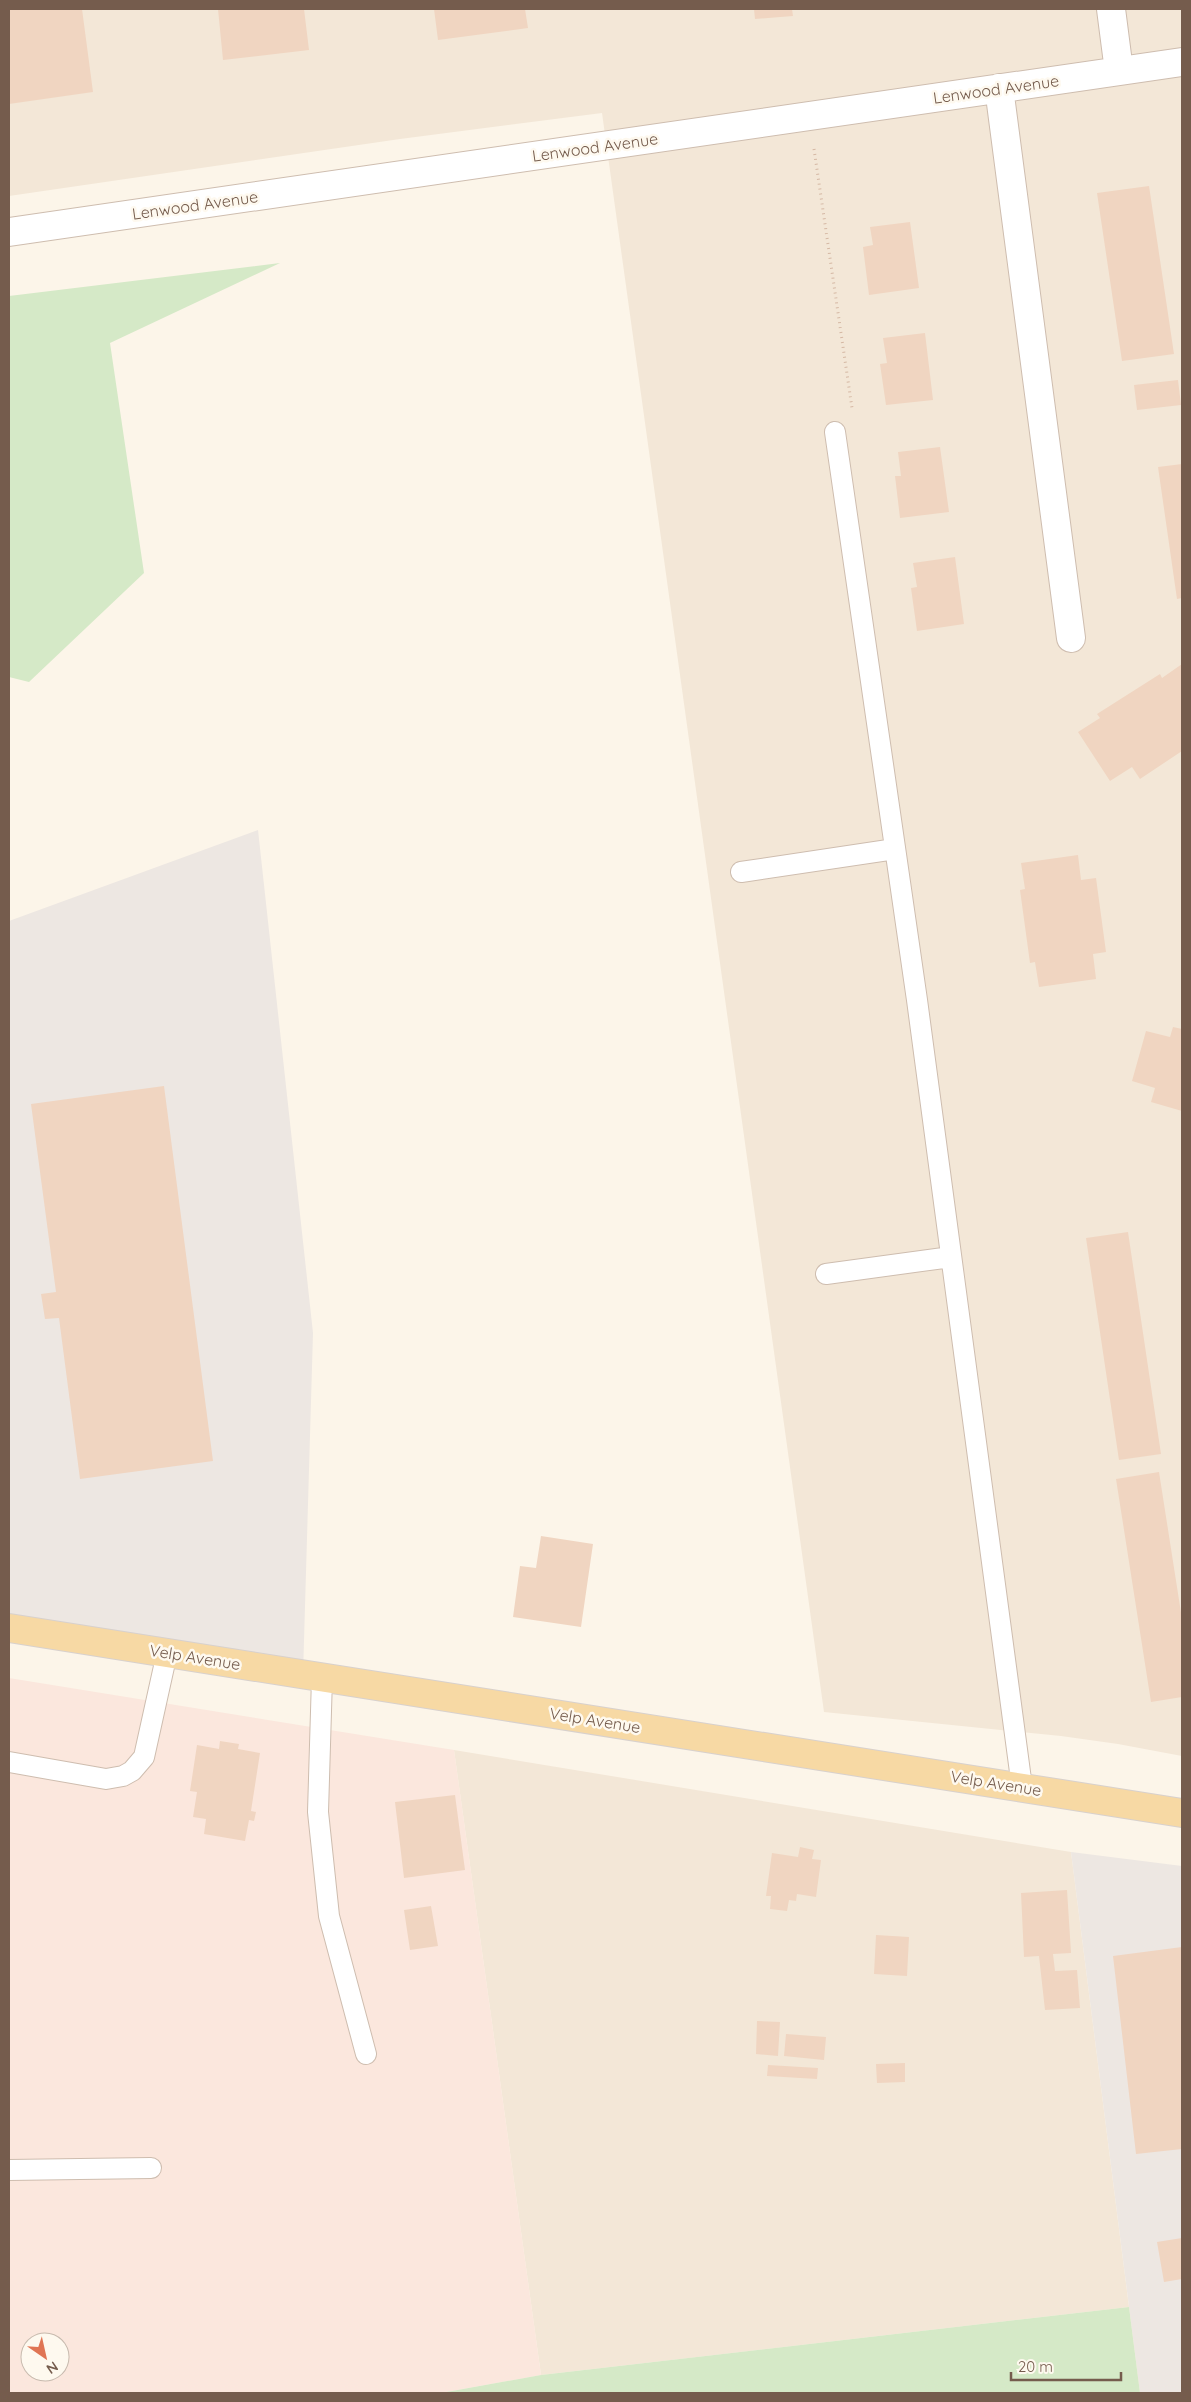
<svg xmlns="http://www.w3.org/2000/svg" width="1191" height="2402" font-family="Quicksand,sans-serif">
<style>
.residential{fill:#f3e7d7}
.commercial{fill:#fbe7dd;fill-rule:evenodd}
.industrial{fill:#ede7e2}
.green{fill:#d5e9c7}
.building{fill:#f0d5c1}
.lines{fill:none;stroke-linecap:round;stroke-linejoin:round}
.lane-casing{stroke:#cebdaf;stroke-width:22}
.street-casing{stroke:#cebdaf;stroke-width:30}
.primary-casing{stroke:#d8d1cd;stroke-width:30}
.path{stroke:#d5b8a4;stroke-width:3;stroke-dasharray:1 4;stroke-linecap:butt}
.lane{stroke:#fff;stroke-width:20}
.street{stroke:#fff;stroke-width:28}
.primary{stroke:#f7d9a4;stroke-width:28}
.labels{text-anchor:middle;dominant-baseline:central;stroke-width:5;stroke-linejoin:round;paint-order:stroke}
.street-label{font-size:16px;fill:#755c4d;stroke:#fef9ef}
</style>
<rect width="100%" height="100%" fill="#fcf5e9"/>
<path class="residential" d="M9 9H1182V1756L1118 1744 1061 1736 824 1712 602 113 400 139 9 196Z
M454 1750 1071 1852 1129 2307 541 2375Z"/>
<path class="commercial" d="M9 1678 454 1750 541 2375 441 2393H9ZM30 2342H60V2372H30Z"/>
<path class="industrial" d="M258 830 313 1333 303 1675 9 1628V921Z
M1071 1852 1182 1866V2393H1140Z"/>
<path class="green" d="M280 263 110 343 144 573 29 682 9 677V296Z
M1129 2307 1140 2393H441L541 2375Z"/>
<path class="building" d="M9 9H82L93 92 9 104Z
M218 9H304L309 50 223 60Z
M434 9H525L528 28 438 40Z
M754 9H792L793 16 755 19Z
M1149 186 1174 354 1122 361 1097 193Z
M910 222 919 288 869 295 863 247 873 245 870 227Z
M925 333 933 400 886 405 880 364 887 363 883 338Z
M1178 380 1181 405 1137 410 1134 385Z
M940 447 949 512 900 518 895 476H901L898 452Z
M1182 464V598L1177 599 1158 467Z
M955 557 964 624 917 631 911 588 917 587 913 563Z
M1182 664V751L1140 779 1132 767 1110 781 1078 732 1100 718 1097 714 1160 674 1162 678Z
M1078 855 1081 880 1096 878 1106 952 1093 954 1096 979 1039 987 1035 962 1030 963 1020 890 1025 889 1021 863Z
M1173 1027 1182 1029V1111L1151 1102 1155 1088 1132 1081 1146 1031 1170 1037Z
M164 1086 213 1461 80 1479 59 1318 45 1319 41 1294 56 1292 31 1104Z
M1128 1232 1161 1454 1119 1460 1086 1238Z
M1159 1472 1182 1619V1697L1151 1702 1116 1479Z
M541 1536 593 1544 581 1627 513 1617 520 1566 536 1568Z
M220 1741 239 1744 238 1749 260 1753 251 1811 256 1812 254 1821 249 1820 245 1841 204 1834 206 1819 193 1817 197 1792 190 1791 197 1745 219 1749Z
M455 1795 465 1870 404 1878 395 1802Z
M800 1847 814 1850 812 1859 821 1860 816 1897 797 1894 796 1901 789 1900 787 1911 770 1909 771 1896H766L772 1853 798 1857Z
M1067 1890 1071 1953 1053 1954 1055 1971 1077 1970 1080 2008 1045 2010 1039 1956 1024 1957 1021 1893Z
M431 1906 438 1946 410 1950 404 1910Z
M876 1935 909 1937 907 1976 874 1974Z
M1182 1947V2149L1136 2154 1113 1956Z
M757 2021 780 2022 778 2056 756 2054Z
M786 2034 826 2037 824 2060 784 2056Z
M905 2063V2082L877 2083 876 2064Z
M768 2065 818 2068 817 2079 767 2076Z
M1182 2238V2279L1164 2282 1157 2242Z"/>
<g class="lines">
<g class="lane-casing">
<path id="lane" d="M835 432 917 1000 1022 1787
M741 872 895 849
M826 1274 951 1257
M322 1678 318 1812 329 1916 366 2054
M9 1762 106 1779 123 1776 132 1771 144 1757 167 1653
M9 2170 151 2168"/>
</g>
<g class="street-casing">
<path id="street" d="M1111 9 1119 71
M999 88 1071 638
M9 232 1182 62"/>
</g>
<g class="primary-casing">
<path id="primary" d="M9 1628 1182 1813"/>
</g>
<path class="path" d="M814 149 852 408"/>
<use href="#lane" class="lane"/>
<use href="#street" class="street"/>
<use href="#primary" class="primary"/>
</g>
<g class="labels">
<g class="street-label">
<text transform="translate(996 89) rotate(-8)">Lenwood Avenue</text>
<text transform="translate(595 147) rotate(-8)">Lenwood Avenue</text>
<text transform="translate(195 205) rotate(-8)">Lenwood Avenue</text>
<text transform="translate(195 1657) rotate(9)">Velp Avenue</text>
<text transform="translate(595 1720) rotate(9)">Velp Avenue</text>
<text transform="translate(996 1783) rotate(9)">Velp Avenue</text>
</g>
</g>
<rect width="1191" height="2402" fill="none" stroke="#755c4d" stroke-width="20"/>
<g transform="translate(45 2357) rotate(146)"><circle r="24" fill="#fef9ef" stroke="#c7baae"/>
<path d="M0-4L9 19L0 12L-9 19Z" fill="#e07554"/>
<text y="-8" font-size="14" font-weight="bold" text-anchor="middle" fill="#755c4d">N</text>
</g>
<path d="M1011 2372v8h110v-8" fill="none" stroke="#755c4d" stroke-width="2.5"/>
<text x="1018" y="2372" font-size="15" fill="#755c4d" stroke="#fef9ef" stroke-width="4" paint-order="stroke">20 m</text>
</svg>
